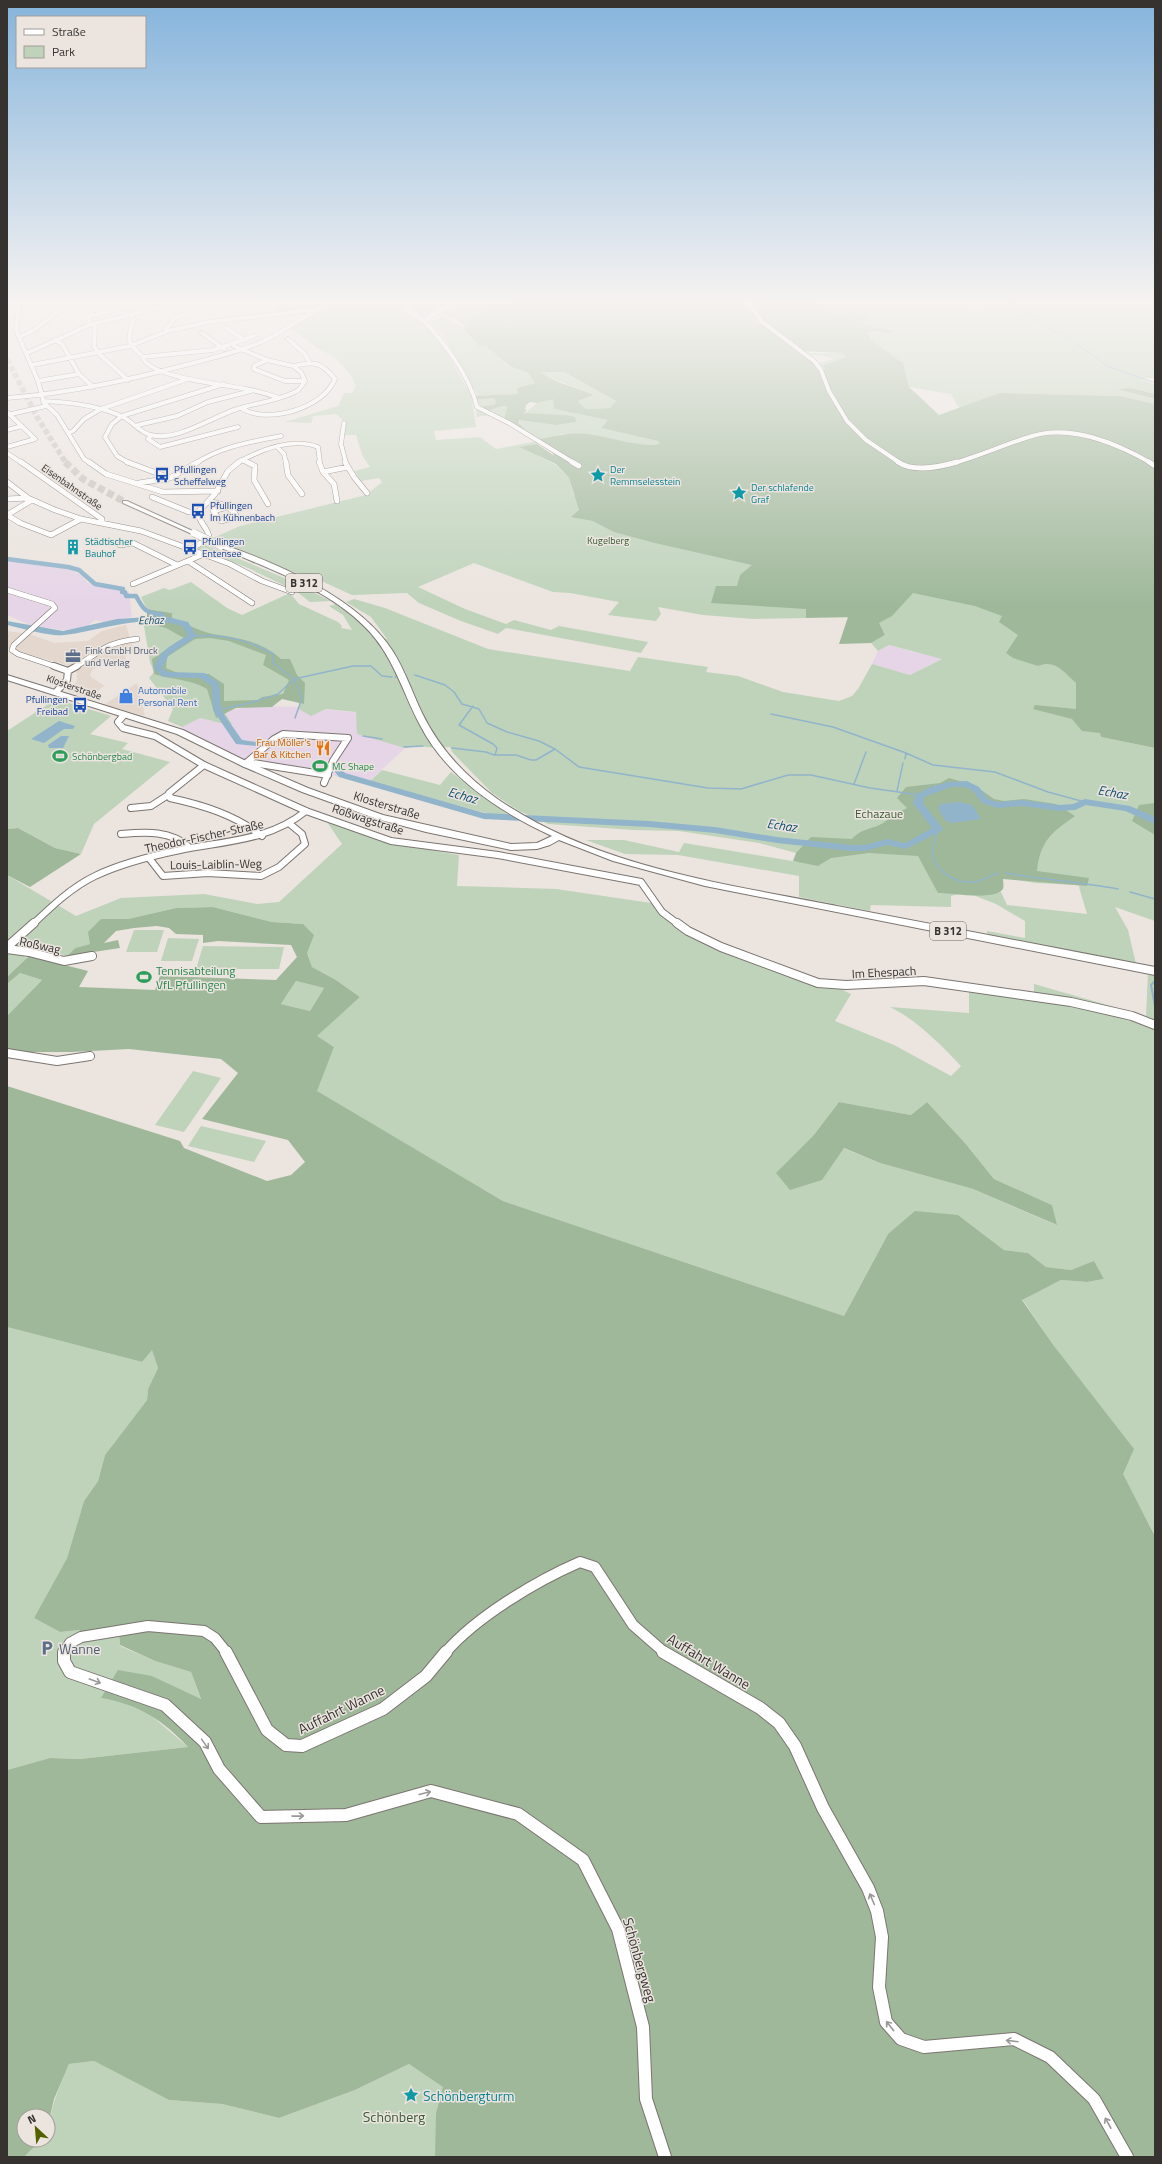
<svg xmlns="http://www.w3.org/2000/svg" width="1162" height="2164" font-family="'Titillium Web',sans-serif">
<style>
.built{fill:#e4d7cd}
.industrial{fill:#e6d5e7}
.green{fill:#bfd3bb;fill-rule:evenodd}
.forest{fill:#9fb89a;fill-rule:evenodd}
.water{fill:#91b4cb}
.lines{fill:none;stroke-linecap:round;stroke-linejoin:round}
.stream-far2{stroke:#91b4cb;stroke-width:1}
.stream-far1{stroke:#91b4cb;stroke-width:1.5}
.stream{stroke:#91b4cb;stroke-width:2}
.canal{stroke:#91b4cb;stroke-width:4.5}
.river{fill:#91b4cb;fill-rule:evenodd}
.major-tunnel-far1{stroke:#c7c0bc;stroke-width:5.5;stroke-dasharray:5.5 2.5;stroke-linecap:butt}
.major-tunnel{stroke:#c7c0bc;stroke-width:7;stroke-dasharray:7 3.5;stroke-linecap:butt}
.minor-far5-casing{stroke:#7b7571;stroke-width:5}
.minor-far4-casing{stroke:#7b7571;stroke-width:6}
.minor-far3-casing{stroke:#7b7571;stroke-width:8}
.minor-far2-casing{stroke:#7b7571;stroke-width:10}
.minor-far1-casing{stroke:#7b7571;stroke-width:12}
.minor-casing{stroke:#7b7571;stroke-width:14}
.major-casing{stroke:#7b7571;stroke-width:2}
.minor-far5{stroke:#fff;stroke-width:4}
.minor-far4{stroke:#fff;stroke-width:5}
.minor-far3{stroke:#fff;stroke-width:6}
.minor-far2{stroke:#fff;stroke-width:8}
.minor-far1{stroke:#fff;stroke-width:10}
.minor{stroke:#fff;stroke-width:12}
.major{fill:#fff;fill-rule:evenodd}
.major-bridge-casing{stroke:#7b7571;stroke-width:8;stroke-linecap:butt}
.major-bridge{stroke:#fff;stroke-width:7}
.oneway{stroke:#9a9898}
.labels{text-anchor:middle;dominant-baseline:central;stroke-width:3;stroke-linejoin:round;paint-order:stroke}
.far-transit-label{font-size:10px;fill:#164399;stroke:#ebe4df;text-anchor:start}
.far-culture-label{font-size:10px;fill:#0d838f;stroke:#ebe4df;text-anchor:start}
.far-street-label{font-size:10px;fill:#353230;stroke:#ebe4df}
.far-park-label{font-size:10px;fill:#385c31;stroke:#ebe4df}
.far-service-label{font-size:10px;fill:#4e5e75;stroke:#ebe4df;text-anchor:start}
.far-shop-label{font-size:10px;fill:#366cbe;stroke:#ebe4df;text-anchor:start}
.far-food-label{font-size:10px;fill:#c56008;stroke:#ebe4df;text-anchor:end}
.far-leisure-label{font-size:10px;fill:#27864d;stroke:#ebe4df;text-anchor:start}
.shield{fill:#ebe4df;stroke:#6c6764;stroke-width:1}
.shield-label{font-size:11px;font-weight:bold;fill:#353230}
.far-water-label{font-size:11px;font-style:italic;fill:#104e6e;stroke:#ebe4df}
.street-label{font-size:12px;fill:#353230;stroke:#ebe4df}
.park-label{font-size:12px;fill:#385c31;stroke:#ebe4df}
.leisure-label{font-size:12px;fill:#27864d;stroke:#ebe4df;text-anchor:start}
.water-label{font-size:13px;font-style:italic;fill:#104e6e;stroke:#ebe4df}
.near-service-label{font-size:14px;fill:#4e5e75;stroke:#ebe4df;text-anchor:start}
.near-street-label{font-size:14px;fill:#353230;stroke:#ebe4df}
.near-culture-label{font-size:14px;fill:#0d838f;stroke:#ebe4df;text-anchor:start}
.near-park-label{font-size:14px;fill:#385c31;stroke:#ebe4df}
</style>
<rect width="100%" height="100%" fill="#ebe4df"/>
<path class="built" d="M126 625 134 652 125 654 126 660 120 662 108 658 92 670 90 676 104 686 93 695 85 697 69 691 77 681V673L71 666 19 652 15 648H7V631L29 634 55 643 88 641 102 631Z
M137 683 145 716 104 705Z"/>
<path class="industrial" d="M17 560 62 567 81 575 88 583 129 592 132 617 104 622 95 620 86 627 64 630 32 626 7 615V561Z
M889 645 913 652 943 658 910 675 872 664 878 651Z
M253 706 304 707 370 714 413 741 366 784 331 775 245 761 183 729 182 727 200 718 212 721 227 711Z"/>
<path class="green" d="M286 301H333L312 309 276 314 273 310Z
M338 301H401L402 312 422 322 440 341 471 395 476 427 434 431 436 440 480 437 496 449 538 441 537 444 520 447 556 465 569 478 574 496 602 486 628 510 643 519 740 548 765 566 811 571 832 577 989 606 1015 625 1024 628 1029 634 1052 644 1071 661 1155 617V745L1100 736 1101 737 1155 748V921L1115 907 1128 930 1136 964 987 934V931L1025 938V921L996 904 973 895 993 894 1001 892 1007 905 1087 914 1079 887 1080 886 1076 885 1036 883 1003 878 978 883 954 886 959 894 951 896V907L871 905 870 911 799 897V876L678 855 625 854 586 840H624L679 852 684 843 798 862 796 853 759 843 679 831 633 830 548 824 519 811 492 793 452 752 450 747 437 748 417 746 405 748 357 734 356 712 326 709 311 716 299 709 300 704 287 696 223 710 232 724 229 725 200 718 182 727 168 721 173 709 149 678 154 672 150 662 143 620 165 624 178 621 172 619V613L147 609 141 597 164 588 170 590 191 582 227 608 242 615 290 593 299 604 338 622 342 626 341 628 352 630 343 615 329 606 336 604 357 617 374 636 387 639 371 617 346 602 354 599 385 608 488 649 630 671 638 657 708 667 706 672 738 676 783 692 839 701 852 696 858 689 872 664 910 675 942 659 889 645 878 651 871 643 885 635 878 623 888 618 810 617 809 609H807L806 618 754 619 703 615 658 607 661 614 656 621 608 615 619 602 570 593 553 592 474 563 418 587 465 609 506 624 514 620 551 630 559 626 648 642 641 653 506 628 498 634 461 621 419 603 407 593 352 595 315 578 282 569 213 538 240 526 366 495 382 482 379 478 361 481 354 471 370 467 363 457 356 435H344L345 422 336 414 313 416 311 423 285 422 338 406 344 393H352L356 386 350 374 334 357 316 347 292 329H286L313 310ZM1069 676 1090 683 1077 703 1076 683Z
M410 301H458L438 307 425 318 413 311Z
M464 301H502L499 304 489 305 484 314 474 316 473 320 459 321 439 312Z
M814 301H955L973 309 985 306 974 301H1120L1121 304H1155V378H1145L1142 380 1155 385V394L1131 388 1118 389 1155 399V404L1120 396 1001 393 959 408 951 394 909 387 903 363 874 342 867 333 874 331 889 333 892 330 862 325 867 316 853 312 843 315 834 314Z
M442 316 463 328 479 346H485L512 367 528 373 535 383 517 388 518 394 478 396 445 338 430 322Z
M802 351 809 353H843L846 357 823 365 825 370H823L818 363 834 359C824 354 812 358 802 351Z
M540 372H564L616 401 610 408 586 409 578 401 594 395C575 386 557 382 540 372Z
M494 398 496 402 488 411 502 406H507L504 420 491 415 476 417 477 407 474 400Z
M549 399H553L554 409 609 420 601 428 658 441 660 444H631L586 434H562L538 440 523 431 519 420 556 425 575 422 565 415 524 414 537 403Z
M204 544 282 577 331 601 310 602 296 591 248 568 197 548Z
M56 699 111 716 90 734 128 743 122 749 170 762 94 824 81 854 55 848 18 828 7 829V731Z
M382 770 440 785 451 772 509 815H493L369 782Z
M327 822C371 837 414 848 459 855L457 886 556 889 651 903 655 902 688 931 803 979 816 977 851 994 835 1021 894 1045 951 1076 961 1066C939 1043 918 1021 890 1007L969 1013V987L1034 993V984L1146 1016 1148 974 1155 975V1535L1054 1346 1022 1299 1061 1280 1087 1282 1104 1279 1094 1262 1071 1270 1046 1267 1028 1253 1004 1250 958 1215 888 1234 844 1316 503 1201 316 1091 334 1047 316 1036 360 997 336 980 312 967 307 953 303 924 272 922 213 907 176 908 128 919H101L90 944 75 948 67 956 32 946 23 956 27 958 7 977V929L9 928 7 927V875L76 916 121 898 204 894 257 904 279 902 342 844ZM839 1102 911 1115 927 1102 965 1143 994 1179 1052 1205 1056 1225 973 1189 880 1163 813 1136Z
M134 930H164L157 952H126Z
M168 938 199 939 192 961H161Z
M203 946 284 947 279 969H196Z
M20 973 42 980 7 1016V984Z
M296 981 324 988 310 1011 281 1004Z
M193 1071 221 1078 184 1132 155 1125Z
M201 1126 266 1141 254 1162 188 1146Z
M7 1327 142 1362 152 1349 158 1368 148 1389 147 1400 105 1455 98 1481 84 1501 67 1558 34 1618 60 1632 80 1630 119 1633 120 1646 155 1661 191 1672 201 1700 152 1676 101 1698 119 1701 147 1712 188 1747 80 1759 50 1758 7 1770Z
M94 2061 169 2100 222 2104 279 2118 355 2090 409 2064 444 2087 436 2113V2155L435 2157H24L41 2140H48C48 2113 58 2089 69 2064Z"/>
<path class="forest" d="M502 301H814L834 314 843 315 853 312 867 316 862 325 892 330 889 333 874 331 867 333 874 342 903 363 909 387 939 415 1000 393 1120 396 1155 404V748L1101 737 1100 733 1082 731 1072 719 1033 709 1035 705 1076 709V683C1064 673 1056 659 1038 666L1013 658 1006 653 1018 635 999 622 1002 616 975 606 913 593 892 616 879 623 885 635 871 643 839 644 848 617 806 618V609L711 603 716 586H737L740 575 752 565 655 543 614 532 593 521 571 517 579 510 569 478 556 464 519 447 537 444 553 455 554 454 537 440C553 436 570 432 587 434 612 437 634 447 660 444L658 441 601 428 608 420 554 409 553 399 537 403 530 402 526 405 525 409 527 410 524 413 565 415 575 417 576 422 556 425 519 420V423L524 429 523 432 504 420 507 406H502L488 411 483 409 484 406 494 405 496 402 494 398 474 400V396L518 394 517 388 535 383 528 373 512 367 485 346H479L463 328 466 327 459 321 473 320 474 316 484 314 489 305 499 304ZM799 351 843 353 846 357 823 365 825 370H819L812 361ZM541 372H564L616 401 610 408 586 409 578 401 594 395C577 387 556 384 541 372Z
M1131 388 1155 394V399L1117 389Z
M147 609 172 613V619C185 623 199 631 213 634 237 638 262 641 281 659H290L297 675 305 683 304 704 282 699 272 707 236 708 216 718 207 689C191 679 172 680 154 674L152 659 184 638 166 628 147 623ZM210 638 229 641 266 655 263 665 289 680 283 694 262 697 258 700 224 701V684L209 674H180L166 668 167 657 195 639Z
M949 778 974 785 994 799 1004 801 1024 799 1056 804 1075 816C1052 832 1040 841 1037 871L1089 878 1087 886 1003 879C1003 883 1005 888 1001 891 991 900 951 893 938 893L918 856 869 853 831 858 818 866 793 861 796 853 811 837 852 839C862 828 871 830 883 823 891 817 898 812 907 808L897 798 906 787 940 783Z
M1155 803V835L1132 821 1139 805Z
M18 828 55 848 81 854 30 887 7 875V829Z
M213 907 272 922 303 924 314 935 307 953 312 967 336 980 360 997 317 1036 334 1047 317 1091 503 1201 844 1316 888 1234 915 1211 958 1215 1004 1250 1028 1253 1046 1267 1071 1270 1094 1261 1104 1279 1087 1282 1061 1280 1022 1300 1054 1346 1134 1449 1123 1474 1155 1536V2157H435L436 2113 443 2087 409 2064 355 2090 279 2118 222 2104 169 2100 94 2061 69 2064 54 2099 48 2125V2116H24V2140L40 2141 24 2157H7V1770L50 1758 80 1759 188 1747C163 1720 138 1704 101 1698L118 1670 152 1676 201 1699 191 1672 155 1661 120 1645 119 1634 82 1642 80 1630 60 1632 34 1618 67 1558 84 1501 98 1481 105 1455 147 1400 148 1389 158 1368 152 1350 142 1362 7 1327V1086L180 1141 184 1148 267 1181 291 1175 305 1162 288 1140 202 1119 238 1073 221 1059 129 1049 72 1052H7V1016L42 980 20 973 7 984V977L29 956 88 971 79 987 155 990 160 976 276 980 297 957 291 945 218 941 203 943V935L176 934 169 928 157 926 134 928 116 931 104 943 118 940 120 948 67 956 75 948 90 944 88 932 101 919H128L176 908ZM296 981 324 988 310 1011 281 1004Z
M839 1102 911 1115 927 1102 965 1143 994 1179 1052 1205 1057 1225 973 1189 880 1163 844 1148 822 1180 790 1190 776 1173 813 1136Z"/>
<path class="water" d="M59 721 75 726 73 729H64L44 743 31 739Z
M61 736H69L63 748H49L48 745Z
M959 802 972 805 981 819 951 823 945 820 938 808 941 804Z"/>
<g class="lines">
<path class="stream-far2" d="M1013 301 1022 311 1035 319
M1039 322 1047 328 1065 335 1107 366 1155 383"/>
<path class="stream-far1" d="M193 636C222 634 248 639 273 654V663L294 679 278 694 250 703 217 710
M415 675 445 685 454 692 462 704 479 709 487 723 507 732 539 741 555 749 579 767 708 788 741 789 788 775H811L870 788 920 795
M395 677 400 676
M473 706 459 725 493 744 497 748 495 755
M771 714 833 727 906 753 933 765 995 772 1048 792 1085 802
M295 718 302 698 294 679 353 666H371L382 676 392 677
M363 736 382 739
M404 747 423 746
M452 748 486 752 494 755H516L531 760H536L555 749
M905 759 906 753
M854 784 866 752
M897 791 903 763
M938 829C937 836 933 843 933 850 932 871 956 884 975 882 983 880 990 876 998 873
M1006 873C1043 880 1081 882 1118 889
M1130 892 1155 899"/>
<path class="stream" d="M1155 981 1151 985 1155 1006"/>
<path class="canal" d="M7 559 68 567 79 570 95 584 123 589 122 592H125L126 596H136C143 609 146 614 161 614L164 618"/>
<path class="river" d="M164 616 188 622 197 636 169 655 162 668 168 672 205 673 219 683 221 710 242 740 256 742V746L236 744 213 710 212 686 200 678 163 677 154 669C158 650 173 645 188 635L182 626C139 613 106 630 64 635 51 637 21 628 7 625V621L63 631 117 619Z
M336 764 339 765 345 773 484 813 649 821 715 827 777 837 851 845H865L887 839 905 843 932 828 913 803 915 795 930 787 948 782 967 781 979 787 988 799 998 802 1022 800 1059 805 1073 804 1085 799 1130 806 1155 817V824L1125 811 1086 805 1075 810 1059 811 1022 806 997 808 982 803 973 791 965 787H951L924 797 923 803 943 829 941 831 906 849 887 845 865 851H851L777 843 715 833 649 827 484 819 339 777 331 767Z"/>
<path class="major-tunnel-far1" d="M7 359 37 417 66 463"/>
<path class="major-tunnel" d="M65 462 83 479 125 502"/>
<g class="minor-far5-casing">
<path id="minor-far5" d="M18 301 19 309 16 330 38 381 44 403 57 415 84 459 90 463
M48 301 56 312
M102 301C92 305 89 312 89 323L95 326 94 346 98 353 128 380
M404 301 406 309 424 321 443 309 465 301
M748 301 761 321 814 361 821 370 829 391 847 421 866 440 900 463
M128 314 134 319C127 340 126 342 143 357L213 350 254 336
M88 317 142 301
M424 321C445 343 470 377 477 407L509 423 574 463
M226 328 245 340
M168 331 166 329 176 317 223 301
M202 333 224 349
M19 337 34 330 73 301
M288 339 305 354 309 362
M55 340 62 344 79 374 93 387
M27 353 92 324 189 301
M143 357C146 377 228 385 246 389 258 391 268 394 279 398
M267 360 254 366V369L285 381H305
M32 365 130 346 168 331 209 322 311 310
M38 381 79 374
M7 398C74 393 137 378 201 361 220 356 240 351 259 343 286 332 308 311 336 301
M43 401C70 402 98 405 123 417 132 421 140 433 151 435 176 442 212 417 237 409 256 403 277 401 295 392 300 390 302 385 305 381L301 372 293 366 267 360 234 346
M241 408C267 425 324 408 335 379 321 362 315 361 293 366
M7 412 35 439 7 447
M7 415 46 406
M344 423 341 444 346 463
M138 425 177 416 208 402 251 391
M7 430 22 426
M68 433 73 431 84 419 101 409 188 379
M151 436 148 439 160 447 238 427
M277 447 284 454 286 463
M7 453 22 463
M241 460 249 463
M129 463 117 456 105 437 112 424 122 416 224 384
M196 463C222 446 251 442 281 436
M237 463C260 450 292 437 318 447L320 463
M954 463C979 456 1003 445 1029 437 1070 423 1116 443 1151 463"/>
</g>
<g class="minor-far4-casing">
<path id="minor-far4" d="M21 462 102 519V523
M89 462 106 474 163 492 218 491
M127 462 170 478
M247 462 255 466 254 480 268 504
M286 462 288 475 302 494
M319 462 323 472 334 484 337 501
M345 462 354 477 367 493
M572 462 579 466
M898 462C914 473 940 467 957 462
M1149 462 1155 466
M323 472 348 467
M7 482 28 498 55 510 81 519 141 531 230 564 262 581 292 592
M139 483 170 478 198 462
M152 497 189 512H198
M7 499 28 498
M208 502C219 502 232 507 237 517L221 521 213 511 227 507
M7 515 20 523 51 535 81 519
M7 515 32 500
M120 545 133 543 177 565
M191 549 209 538C209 528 199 524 198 512L215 494 228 471 239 462
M188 561 252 603
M133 584 204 554
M7 590 52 604 55 608 14 645 12 650 18 654 57 667
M75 667C102 651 104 643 137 639"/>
</g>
<g class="minor-far3-casing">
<path id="minor-far3" d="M54 666 68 671
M68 671 77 666
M56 692 67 680 68 671
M124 715 118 722 123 728 155 736 204 765 306 811 391 841 498 855 641 882 662 912 678 924
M247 762 328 775
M245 764 274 739 283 734 348 738 333 761 324 783
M204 765 169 793 170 798C203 805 235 815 262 836
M131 808 151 806 168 795
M121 834C146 832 171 830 190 848
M149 858 163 876 208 873 261 876 279 867 305 844 302 834 290 824
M33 924C52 906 72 887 95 876 122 863 151 856 180 850 224 841 269 841 306 811"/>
</g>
<g class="minor-far2-casing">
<path id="minor-far2" d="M677 923 688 931 721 947 818 983 846 985 924 981 1071 1002 1132 1016 1155 1025
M7 947 34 923
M7 949 29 952 64 961 92 956
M7 1053 57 1061 90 1056"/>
</g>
<g class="minor-far1-casing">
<path id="minor-far1" d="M64 1653 70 1643 81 1637 148 1626 204 1631 215 1638 227 1653
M445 1653C476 1617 536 1581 580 1562L595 1567 633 1625 665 1653"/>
</g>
<g class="minor-casing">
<path id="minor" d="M64 1652V1661L70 1672 165 1705 205 1742 219 1769 261 1817 346 1815 431 1791 518 1814 583 1860 618 1929 643 2027 646 2099 665 2157
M226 1652 267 1730 286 1745 302 1746 383 1709 426 1676 446 1652
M663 1652 760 1708 779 1723 795 1746 823 1808 868 1888 877 1911 882 1937 879 1987 886 2022 901 2039 924 2047 1014 2039 1050 2057 1094 2099 1127 2157"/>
</g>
<g class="major-casing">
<path id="major" d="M123 501H127L197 533 192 534 123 503Z
M221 544C278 563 359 599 392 650 405 670 412 692 422 713 439 748 465 776 496 798 595 867 721 883 837 906 943 926 1049 947 1155 967V975L705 886 613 861 559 840 550 845 537 849 511 850 426 832 377 819 302 792 242 766 177 734 7 680V675L183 730 248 762 308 788 383 815 511 844 537 843 552 836C500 812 447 778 420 725 402 691 393 654 364 626 325 587 268 569 219 547L218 546Z"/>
</g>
<use href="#minor-far5" class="minor-far5"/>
<use href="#minor-far4" class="minor-far4"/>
<use href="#minor-far3" class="minor-far3"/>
<use href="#minor-far2" class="minor-far2"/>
<use href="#minor-far1" class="minor-far1"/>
<use href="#minor" class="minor"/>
<use href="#major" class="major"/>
<g class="major-bridge-casing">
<path id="major-bridge" d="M194 533 221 546"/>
</g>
<use href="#major-bridge" class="major-bridge"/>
</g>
<defs><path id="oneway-shaft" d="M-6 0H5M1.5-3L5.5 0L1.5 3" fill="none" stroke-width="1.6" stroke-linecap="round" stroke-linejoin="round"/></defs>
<g class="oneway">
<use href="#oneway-shaft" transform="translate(95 1681) rotate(20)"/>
<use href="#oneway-shaft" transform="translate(205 1744) rotate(55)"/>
<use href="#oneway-shaft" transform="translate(425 1793) rotate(-14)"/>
<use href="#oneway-shaft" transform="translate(298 1816) rotate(-1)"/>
<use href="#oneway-shaft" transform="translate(872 1899) rotate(-113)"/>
<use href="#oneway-shaft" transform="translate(890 2026) rotate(-128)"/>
<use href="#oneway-shaft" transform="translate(1012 2041) rotate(-173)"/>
<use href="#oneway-shaft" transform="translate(1108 2123) rotate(-119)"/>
</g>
<linearGradient id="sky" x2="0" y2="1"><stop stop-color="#85b4dc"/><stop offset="0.5" stop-color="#f6f3f1"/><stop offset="1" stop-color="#f6f3f1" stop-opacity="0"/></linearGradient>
<rect width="1162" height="604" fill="url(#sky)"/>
<defs>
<g id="bus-bare" transform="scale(1.2)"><path d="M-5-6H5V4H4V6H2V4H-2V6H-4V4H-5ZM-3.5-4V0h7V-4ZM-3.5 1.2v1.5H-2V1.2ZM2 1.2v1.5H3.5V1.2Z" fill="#1a4fb4" stroke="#ebe4df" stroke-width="2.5" paint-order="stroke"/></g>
<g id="sight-bare" transform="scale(1.2)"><path d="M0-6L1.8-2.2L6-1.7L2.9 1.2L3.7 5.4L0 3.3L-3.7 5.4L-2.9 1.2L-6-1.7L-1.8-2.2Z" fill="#0f9aa8" stroke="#ebe4df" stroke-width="2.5" paint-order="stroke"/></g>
<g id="building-bare" transform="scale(1.2)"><path d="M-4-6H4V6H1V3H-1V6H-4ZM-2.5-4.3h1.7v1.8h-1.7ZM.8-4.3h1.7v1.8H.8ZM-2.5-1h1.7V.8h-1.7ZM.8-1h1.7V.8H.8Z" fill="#0f9aa8" stroke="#ebe4df" stroke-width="2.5" paint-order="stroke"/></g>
<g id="office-bare" transform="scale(1.2)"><path d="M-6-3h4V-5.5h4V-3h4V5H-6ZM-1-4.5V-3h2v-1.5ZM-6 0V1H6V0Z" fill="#5c6f8a" stroke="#ebe4df" stroke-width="2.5" paint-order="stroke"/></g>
<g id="shop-bare" transform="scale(1.2)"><path d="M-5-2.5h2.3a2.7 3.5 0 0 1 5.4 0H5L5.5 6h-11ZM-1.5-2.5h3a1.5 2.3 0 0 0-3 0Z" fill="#3f7fe0" stroke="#ebe4df" stroke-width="2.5" paint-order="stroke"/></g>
<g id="restaurant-bare" transform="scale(1.2)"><path d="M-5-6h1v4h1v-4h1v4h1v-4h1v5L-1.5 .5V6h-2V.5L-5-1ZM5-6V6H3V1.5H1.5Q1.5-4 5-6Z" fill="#e8710a" stroke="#ebe4df" stroke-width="2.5" paint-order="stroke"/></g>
<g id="stadium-bare" transform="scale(1.2)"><path d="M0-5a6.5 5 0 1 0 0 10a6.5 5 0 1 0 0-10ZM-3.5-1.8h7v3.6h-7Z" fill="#2e9e5b" stroke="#ebe4df" stroke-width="2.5" paint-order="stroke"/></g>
<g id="parking-bare" transform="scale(1.2)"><path d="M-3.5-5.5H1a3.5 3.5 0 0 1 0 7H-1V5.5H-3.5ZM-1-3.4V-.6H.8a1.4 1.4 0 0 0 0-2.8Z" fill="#5c6f8a" stroke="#ebe4df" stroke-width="2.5" paint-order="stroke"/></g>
</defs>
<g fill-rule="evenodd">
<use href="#bus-bare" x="162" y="475"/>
<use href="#sight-bare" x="598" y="475"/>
<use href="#sight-bare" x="739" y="493"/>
<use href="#bus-bare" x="198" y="511"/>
<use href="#building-bare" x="73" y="547"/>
<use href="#bus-bare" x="190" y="547"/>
<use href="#office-bare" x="73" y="656"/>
<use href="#shop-bare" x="126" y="696"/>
<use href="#bus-bare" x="80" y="705"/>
<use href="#restaurant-bare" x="323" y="748"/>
<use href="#stadium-bare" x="60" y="756"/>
<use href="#stadium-bare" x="320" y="766"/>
<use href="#stadium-bare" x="144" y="977"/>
<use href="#parking-bare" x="47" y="1648"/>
<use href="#sight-bare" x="411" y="2095"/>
</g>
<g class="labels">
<g class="far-transit-label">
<text x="174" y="469">Pfullingen<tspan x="174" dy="12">Scheffelweg</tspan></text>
<text x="210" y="505">Pfullingen<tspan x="210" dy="12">Im Kühnenbach</tspan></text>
<text x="202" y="541">Pfullingen<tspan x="202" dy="12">Entensee</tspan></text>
<text x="68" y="699" text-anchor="end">Pfullingen<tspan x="68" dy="12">Freibad</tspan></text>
</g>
<g class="far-culture-label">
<text x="610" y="469">Der<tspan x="610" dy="12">Remmselesstein</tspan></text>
<text x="751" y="487">Der schlafende<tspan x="751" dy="12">Graf</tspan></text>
<text x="85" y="541">Städtischer<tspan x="85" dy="12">Bauhof</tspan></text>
</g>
<g class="far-street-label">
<text transform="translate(72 487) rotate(35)">Eisenbahnstraße</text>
<text transform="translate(74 687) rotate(19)">Klosterstraße</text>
</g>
<g class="far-park-label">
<text x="608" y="540">Kugelberg</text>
</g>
<g class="far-service-label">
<text x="85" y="650">Fink GmbH Druck<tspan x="85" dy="12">und Verlag</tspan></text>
</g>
<g class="far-shop-label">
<text x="138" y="690">Automobile<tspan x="138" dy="12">Personal Rent</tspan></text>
</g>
<g class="far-food-label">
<text x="311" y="742">Frau Möller‘s<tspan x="311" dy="12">Bar &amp; Kitchen</tspan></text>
</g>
<g class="far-leisure-label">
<text x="72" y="756">Schönbergbad</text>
<text x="332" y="766">MC Shape</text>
</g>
<g class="shield">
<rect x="286" y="574" width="36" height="18" rx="3"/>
<rect x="930" y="922" width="36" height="18" rx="3"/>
</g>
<g class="shield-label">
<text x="304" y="583">B 312</text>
<text x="948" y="931">B 312</text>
</g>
<g class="far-water-label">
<text transform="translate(151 620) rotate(-1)">Echaz</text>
</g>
<g class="street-label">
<text transform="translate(387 805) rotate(17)">Klosterstraße</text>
<text transform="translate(368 819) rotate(18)">Roßwagstraße</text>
<text transform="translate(204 836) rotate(-12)">Theodor-Fischer-Straße</text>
<text transform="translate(216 864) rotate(-1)">Louis-Laiblin-Weg</text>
<text transform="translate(40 945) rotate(12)">Roßwag</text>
<text transform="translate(884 972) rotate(-3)">Im Ehespach</text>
</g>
<g class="park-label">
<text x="879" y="813">Echazaue</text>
</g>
<g class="leisure-label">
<text x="156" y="970">Tennisabteilung<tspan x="156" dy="14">VfL Pfullingen</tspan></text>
</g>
<g class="water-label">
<text transform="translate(1113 792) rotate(10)">Echaz</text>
<text transform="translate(463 795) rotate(16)">Echaz</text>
<text transform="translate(782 825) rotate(8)">Echaz</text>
</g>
<g class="near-service-label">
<text x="59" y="1648">Wanne</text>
</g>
<g class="near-street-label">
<text transform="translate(709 1661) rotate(31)">Auffahrt Wanne</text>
<text transform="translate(341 1709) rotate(-26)">Auffahrt Wanne</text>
<text transform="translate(640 1960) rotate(74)">Schönbergweg</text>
</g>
<g class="near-culture-label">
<text x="423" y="2095">Schönbergturm</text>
</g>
<g class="near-park-label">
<text x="394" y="2116">Schönberg</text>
</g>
</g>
<rect width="1162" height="2164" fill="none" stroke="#353230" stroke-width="16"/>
<rect x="16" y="16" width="130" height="52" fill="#ebe4df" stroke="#a29d99"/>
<rect x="24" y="29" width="20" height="6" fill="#ffffff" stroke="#a29d99"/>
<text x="52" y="36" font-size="12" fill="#353230">Straße</text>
<rect x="24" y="46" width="20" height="12" fill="#bfd3bb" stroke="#a29d99"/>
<text x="52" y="56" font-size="12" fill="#353230">Park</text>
<g transform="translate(36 2128) rotate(334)"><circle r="19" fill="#ebe4df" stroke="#a29d99"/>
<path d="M0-3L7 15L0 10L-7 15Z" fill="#536000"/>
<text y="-6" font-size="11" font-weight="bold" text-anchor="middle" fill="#353230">N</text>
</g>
</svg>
